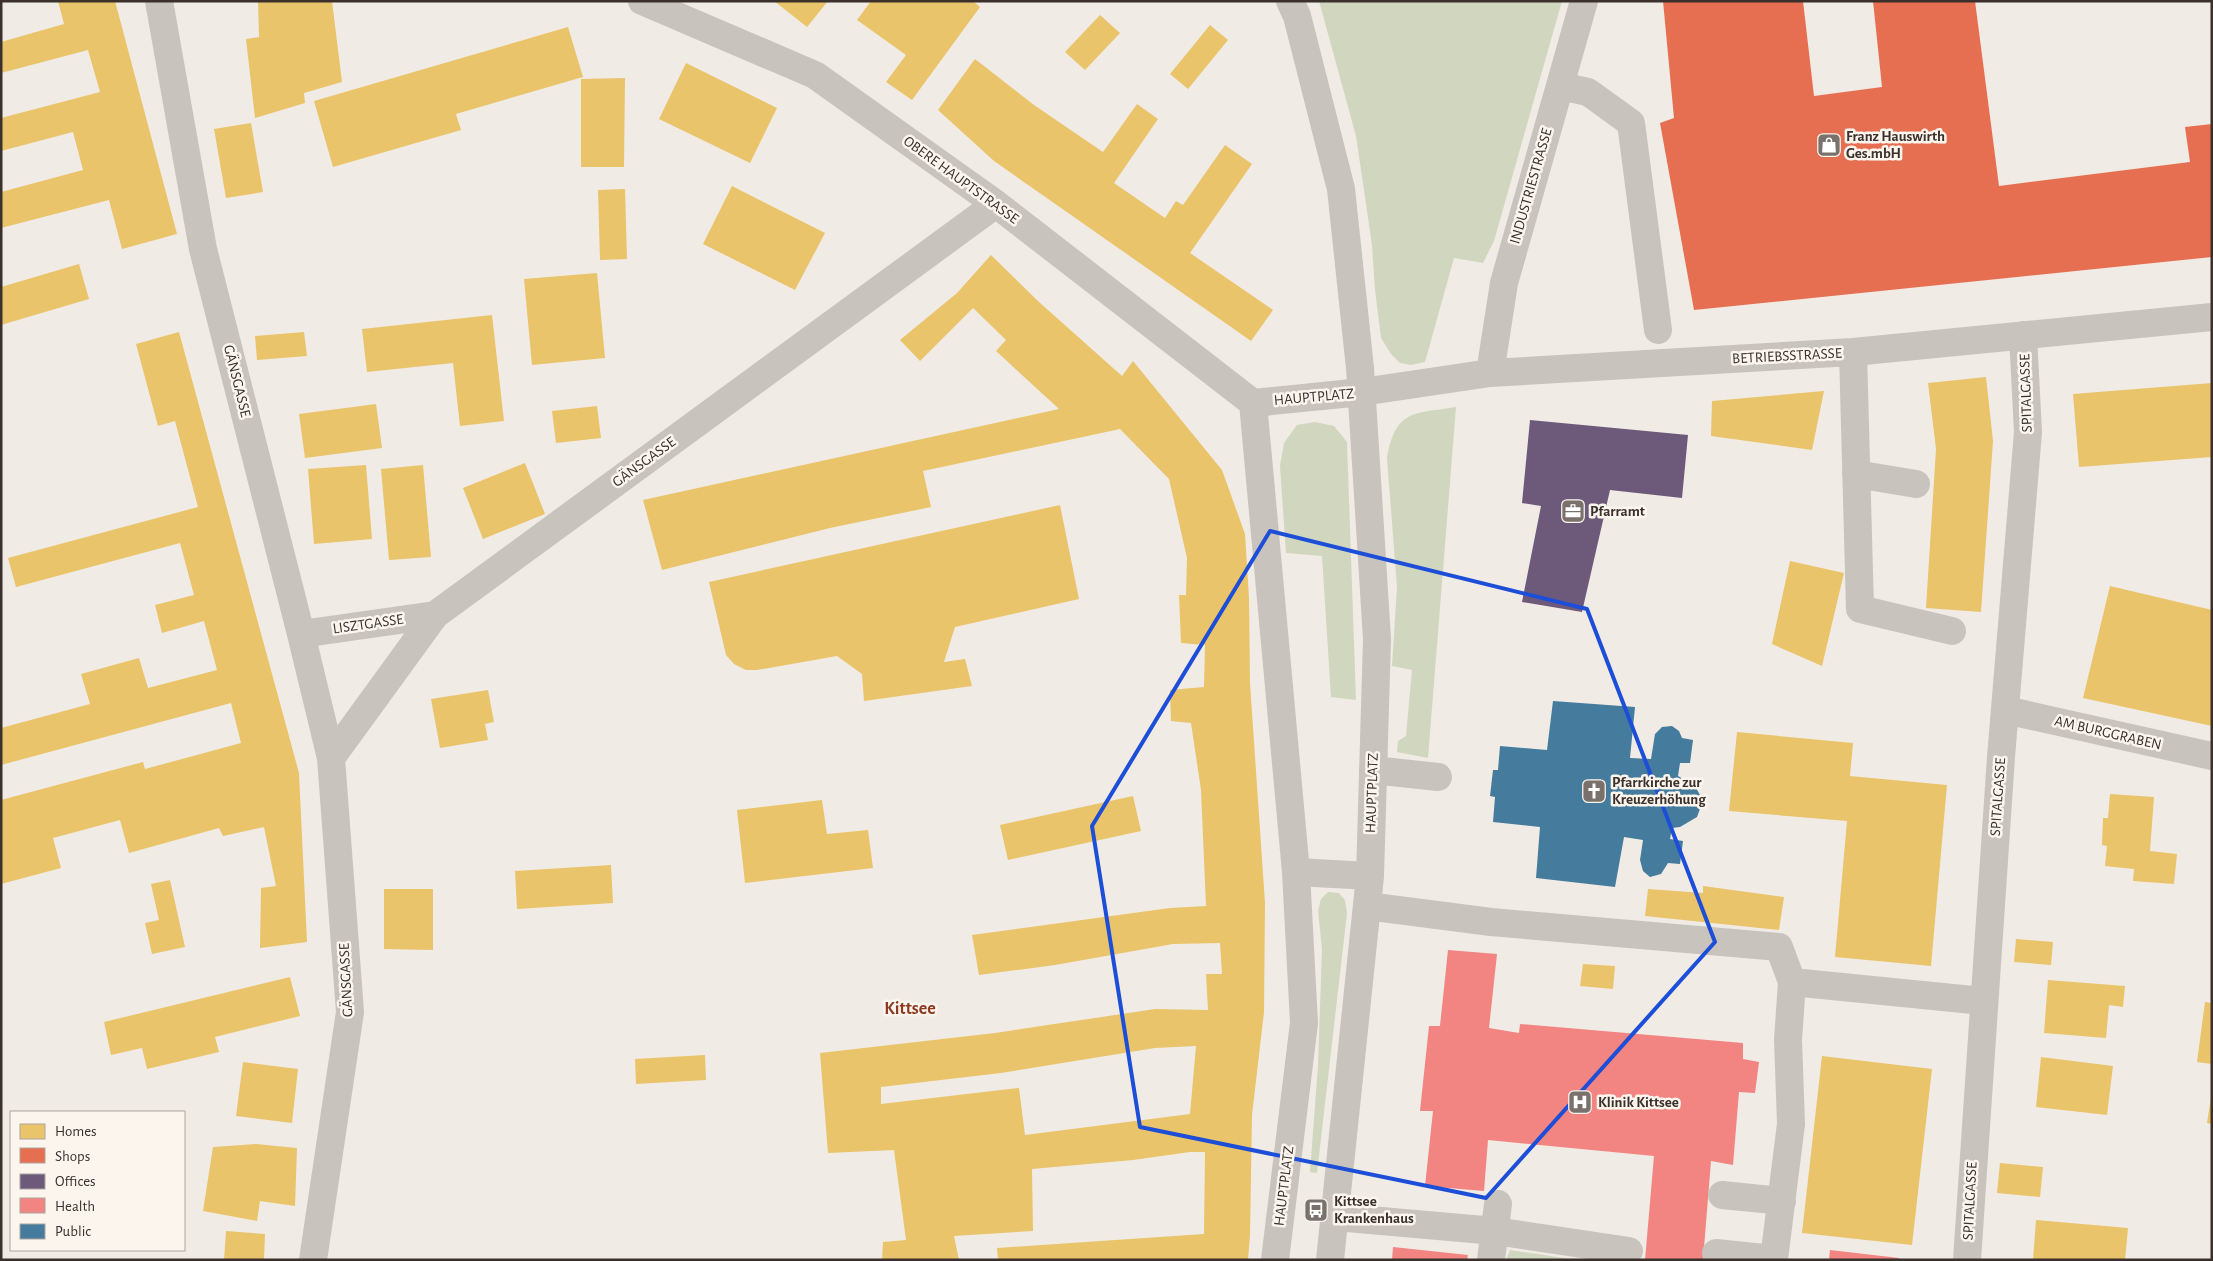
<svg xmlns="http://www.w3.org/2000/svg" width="2213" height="1261" font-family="'Alegreya Sans',sans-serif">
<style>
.green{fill:#d1d6bf}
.homes{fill:#e9c46a;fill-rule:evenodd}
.shops{fill:#e76f51}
.offices{fill:#6d597a}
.health{fill:#f28482}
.public{fill:#457b9d}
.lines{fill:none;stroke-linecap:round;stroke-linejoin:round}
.minor{stroke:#c9c3be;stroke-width:28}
.marked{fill:none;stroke:#1d4ed8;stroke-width:4;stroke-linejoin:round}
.labels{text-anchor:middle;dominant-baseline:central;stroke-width:5;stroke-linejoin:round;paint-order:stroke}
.poi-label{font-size:15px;font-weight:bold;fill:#3b302b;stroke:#fbf5ee;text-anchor:start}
.street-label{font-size:15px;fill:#3b302b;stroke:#fbf5ee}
.quarter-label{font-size:18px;font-weight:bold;fill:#8c3b22;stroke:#fbf5ee}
</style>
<rect width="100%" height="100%" fill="#f0ebe5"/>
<path class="green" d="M1319 1H1562L1494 241 1483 263 1454 258 1425 362 1411 365 1400 363 1391 354 1381 338 1375 290 1372 245 1356 136Z
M1456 407 1428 758 1397 752 1398 741 1406 736 1412 670 1392 666 1397 587 1387 458C1396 409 1413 414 1456 407Z
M1315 422 1334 426 1347 442 1356 700 1331 697 1322 556 1286 553 1280 466 1284 443 1297 425Z
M1328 892 1339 893 1345 900 1347 913 1317 1173 1310 1172 1318 1066 1322 949 1318 911 1321 899Z
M1510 1250 1577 1260H1506Z"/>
<path class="homes" d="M58 1H115L177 234 122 249 109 200 1 228V192L83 170 73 132 1 151V118L100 92 88 50 1 73V42L64 24Z
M258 1H332L342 82 304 93 305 103 255 118 246 39 259 37Z
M774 1H828L807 27Z
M871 1H973L980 7 912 100 886 82 906 55 857 20Z
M1100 15 1120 33 1085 70 1065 52Z
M1210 25 1228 40 1188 89 1170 74Z
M568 27 583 77 456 114 461 130 333 167 314 101Z
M975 59 1034 105 1103 152 1137 104 1158 119 1114 183 1165 218 1176 201 1183 205 1225 145 1252 164 1190 253 1273 310 1251 341 994 161 938 110Z
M686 63 777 108 750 163 659 119Z
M625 78 624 167H581V79Z
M251 123 263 192 226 198 214 129Z
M732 186 825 233 795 290 703 244Z
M625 189 627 259 600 260 598 190Z
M991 255 1039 302 1122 376 1133 361 1222 470 1245 534 1249 598 1250 683 1265 903 1264 1012 1252 1115 1250 1235 1248 1260H998L997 1248 1204 1234 1205 1152H1190L1133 1160 1032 1169 1033 1231 954 1236 959 1260H882L883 1242 906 1240 894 1150 828 1153 820 1053 995 1033 1155 1009 1208 1010 1206 974H1222L1220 943 1173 944 1055 965 979 975 972 935 1170 908 1206 906 1201 790 1191 723 1171 721 1170 690 1204 687 1205 645 1181 643 1179 595H1186L1187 558 1169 479 1120 429 923 471 931 507 830 528 662 570 643 500 1059 409 996 351 1006 340 973 308 920 361 900 340 957 293ZM1196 1046 1190 1114 1025 1135 1019 1088 881 1104V1087L1001 1073 1155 1048Z
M79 264 89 299 1 325V287Z
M597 273 605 358 532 365 524 279Z
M492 315 504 421 460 426 453 363 367 372 362 329Z
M179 332 299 773 307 942 260 948 261 888 276 886 264 827 223 836 219 828 129 853 120 820 53 838 61 868 1 884V800L143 762 145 769 241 743 231 703 1 765V728L90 704 81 674 139 658 148 688 217 670 204 621 162 633 155 605 194 595 180 543 16 587 8 558 198 507 175 421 158 426 136 344Z
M304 332 307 356 257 360 255 336Z
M1986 377 1993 441 1981 612 1926 608 1936 449 1928 383Z
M2212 383V457L2079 467 2073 394Z
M1824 391 1812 450 1711 436 1712 401Z
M376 404 382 448 305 458 299 414Z
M597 406 601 438 556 443 552 411Z
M525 463 545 514 483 539 463 488Z
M366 465 372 539 314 544 308 469Z
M423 465 431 557 389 560 381 469Z
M1060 505 1079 599 955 627 944 662 965 659 972 686 864 701 862 674 837 656 757 670H746L734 664 726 655 709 582Z
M1790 561 1844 573 1822 666 1772 644Z
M2110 586 2212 610V726L2083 698Z
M488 690 494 722 485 724 488 740 440 748 431 699Z
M1737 732 1853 743 1850 776 1947 785 1931 966 1835 957 1847 821 1729 811Z
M2110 794 2154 797 2150 851 2177 854 2174 884 2133 881 2134 869 2105 866 2107 846 2102 845 2103 818H2108Z
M1133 796 1141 831 1008 860 1000 825Z
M822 800 827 834 868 830 873 868 745 883 737 810Z
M611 865 613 903 517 909 515 871Z
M170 880 185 947 152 954 145 923 159 920 151 884Z
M1703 886 1784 897 1779 930 1645 916 1648 889 1703 893Z
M384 889H433V950L384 949Z
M2016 939 2053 942 2051 965 2014 962Z
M1583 964 1615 966 1613 989 1580 986Z
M290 977 300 1016 215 1037 219 1052 147 1069 142 1048 111 1055 104 1022Z
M2048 980 2125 986 2123 1007 2109 1005 2106 1038 2044 1033Z
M2205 1002 2212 1003V1064L2197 1062Z
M705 1055 706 1080 636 1084 635 1059Z
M1822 1056 1932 1069 1912 1245 1802 1233Z
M2041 1057 2113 1066 2107 1115 2036 1107Z
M243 1062 298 1069 292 1123 236 1116Z
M2211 1097H2212V1124L2207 1123Z
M256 1144 297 1148 295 1206 260 1201 257 1221 203 1211 213 1147Z
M2000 1163 2043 1167 2040 1197 1997 1193Z
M2036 1220 2128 1228 2125 1260H2033Z
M226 1231 265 1234 264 1260H224Z"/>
<path class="shops" d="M1663 1H1803L1814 96 1882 87 1873 1H1975L1999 186 2190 162 2185 127 2212 124V257L1694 310 1660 123 1674 118Z"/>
<path class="offices" d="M1530 420 1688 435 1682 498 1610 490 1582 612 1522 602 1541 506 1522 503Z"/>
<path class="health" d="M1448 950 1497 954 1489 1028 1519 1033 1520 1024 1743 1043V1059L1759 1062 1755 1093 1739 1092 1733 1165 1711 1161 1703 1260H1645L1654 1156 1488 1140 1484 1191 1425 1186 1433 1111H1420L1429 1026H1440Z
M1393 1247 1468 1255 1467 1260H1392Z
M1830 1250 1899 1258V1260H1829Z"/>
<path class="public" d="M1553 701 1635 707 1630 758 1651 759 1655 734 1662 727 1672 726 1679 731 1682 738 1693 740 1690 763H1680L1678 776 1695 786 1700 795 1701 806 1697 817 1680 827 1672 828 1670 839 1683 841 1680 864 1668 863 1661 874 1650 877 1643 871 1640 860 1643 840 1624 837 1615 887 1536 878 1540 827 1493 822 1495 797 1490 796 1493 770H1498L1500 746 1547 750Z"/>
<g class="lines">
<path class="minor" d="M159 1 203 249 301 634 331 758 350 1012 313 1260
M642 1 815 75 996 204 1253 403
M1290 1 1297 16 1341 189 1360 368 1377 639 1370 876 1330 1260
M1560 86 1588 92 1631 123 1658 330
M1853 352 1860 609 1952 631
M1490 373 1504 283 1584 1
M1253 403 1362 392 1490 373 1853 352 2212 317
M1253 403 1296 872 1304 1023 1275 1260
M1856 474 1916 484
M301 634 435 615
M2005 710 2212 756
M331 758 435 615 996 204
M1373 770 1438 777
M1296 872 1370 876
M1367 906 1491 922 1779 947 1792 982 1983 1001
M1722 1195 1782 1201
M1336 1217 1495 1231 1629 1251
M1716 1253 1774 1259 1791 1124 1788 1040 1792 982
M1491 1260 1498 1204
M1967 1260 2001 757 2028 432 2023 335"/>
</g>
<path class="marked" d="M1270 531 1587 609 1715 942 1486 1198 1140 1127 1092 826Z"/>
<defs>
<g id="shop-square" transform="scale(1.25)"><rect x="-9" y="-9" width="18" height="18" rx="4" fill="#7a716c" stroke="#fbf5ee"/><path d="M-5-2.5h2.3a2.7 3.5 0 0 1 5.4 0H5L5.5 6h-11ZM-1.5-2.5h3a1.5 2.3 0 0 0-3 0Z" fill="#fff"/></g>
<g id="office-square" transform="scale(1.25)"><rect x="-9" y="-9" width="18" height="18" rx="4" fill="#7a716c" stroke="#fbf5ee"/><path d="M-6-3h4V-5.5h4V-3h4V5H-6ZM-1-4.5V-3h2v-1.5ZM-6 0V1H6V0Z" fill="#fff"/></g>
<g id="church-square" transform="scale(1.25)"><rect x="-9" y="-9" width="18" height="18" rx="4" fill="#7a716c" stroke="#fbf5ee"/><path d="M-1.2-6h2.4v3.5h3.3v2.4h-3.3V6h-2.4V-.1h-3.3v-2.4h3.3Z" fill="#fff"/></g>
<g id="hospital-square" transform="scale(1.25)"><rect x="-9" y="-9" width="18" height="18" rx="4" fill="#7a716c" stroke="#fbf5ee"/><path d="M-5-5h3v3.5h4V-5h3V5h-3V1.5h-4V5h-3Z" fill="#fff"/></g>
<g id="bus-square" transform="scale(1.25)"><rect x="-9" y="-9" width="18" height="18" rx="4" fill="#7a716c" stroke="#fbf5ee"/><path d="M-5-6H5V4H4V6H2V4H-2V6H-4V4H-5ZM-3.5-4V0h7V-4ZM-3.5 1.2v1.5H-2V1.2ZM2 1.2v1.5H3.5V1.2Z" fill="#fff"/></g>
</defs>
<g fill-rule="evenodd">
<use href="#shop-square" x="1829" y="145"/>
<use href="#office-square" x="1573" y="511"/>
<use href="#church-square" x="1594" y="791"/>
<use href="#hospital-square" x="1580" y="1102"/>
<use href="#bus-square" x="1316" y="1210"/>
</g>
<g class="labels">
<g class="poi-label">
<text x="1846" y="136">Franz Hauswirth<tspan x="1846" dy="17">Ges.mbH</tspan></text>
<text x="1590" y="511">Pfarramt</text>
<text x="1612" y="782">Pfarrkirche zur<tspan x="1612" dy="17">Kreuzerhöhung</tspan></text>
<text x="1598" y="1102">Klinik Kittsee</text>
<text x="1334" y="1201">Kittsee<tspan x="1334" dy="17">Krankenhaus</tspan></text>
</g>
<g class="street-label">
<text transform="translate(961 180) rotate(36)">OBERE HAUPTSTRASSE</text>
<text transform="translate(1531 186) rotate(-74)">INDUSTRIESTRASSE</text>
<text transform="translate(1787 356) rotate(-3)">BETRIEBSSTRASSE</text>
<text transform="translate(237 381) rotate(76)">GÄNSGASSE</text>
<text transform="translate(2026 393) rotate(-92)">SPITALGASSE</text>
<text transform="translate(1314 397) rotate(-5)">HAUPTPLATZ</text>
<text transform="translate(644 462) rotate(-36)">GÄNSGASSE</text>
<text transform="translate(368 624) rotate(-8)">LISZTGASSE</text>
<text transform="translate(2108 733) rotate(13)">AM BURGGRABEN</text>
<text transform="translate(1372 793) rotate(-88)">HAUPTPLATZ</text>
<text transform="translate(1998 797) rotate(-86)">SPITALGASSE</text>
<text transform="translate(346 980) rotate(-93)">GÄNSGASSE</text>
<text transform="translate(1284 1186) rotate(-83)">HAUPTPLATZ</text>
<text transform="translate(1970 1201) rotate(-87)">SPITALGASSE</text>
</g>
<g class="quarter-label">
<text x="910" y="1009">Kittsee</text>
</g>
</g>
<rect width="2213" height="1261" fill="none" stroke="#3b302b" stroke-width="5"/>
<rect x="10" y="1111" width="175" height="140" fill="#fbf5ee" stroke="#aea6a0"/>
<rect x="20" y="1124" width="25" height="15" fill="#e9c46a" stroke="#aea6a0"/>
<text x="55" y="1136" font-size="15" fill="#3b302b">Homes</text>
<rect x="20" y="1148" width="25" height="15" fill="#e76f51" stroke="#aea6a0"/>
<text x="55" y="1161" font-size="15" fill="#3b302b">Shops</text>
<rect x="20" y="1174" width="25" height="15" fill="#6d597a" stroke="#aea6a0"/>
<text x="55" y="1186" font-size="15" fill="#3b302b">Offices</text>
<rect x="20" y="1198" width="25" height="15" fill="#f28482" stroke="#aea6a0"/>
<text x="55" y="1211" font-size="15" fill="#3b302b">Health</text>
<rect x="20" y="1224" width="25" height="15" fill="#457b9d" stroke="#aea6a0"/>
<text x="55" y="1236" font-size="15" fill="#3b302b">Public</text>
</svg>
